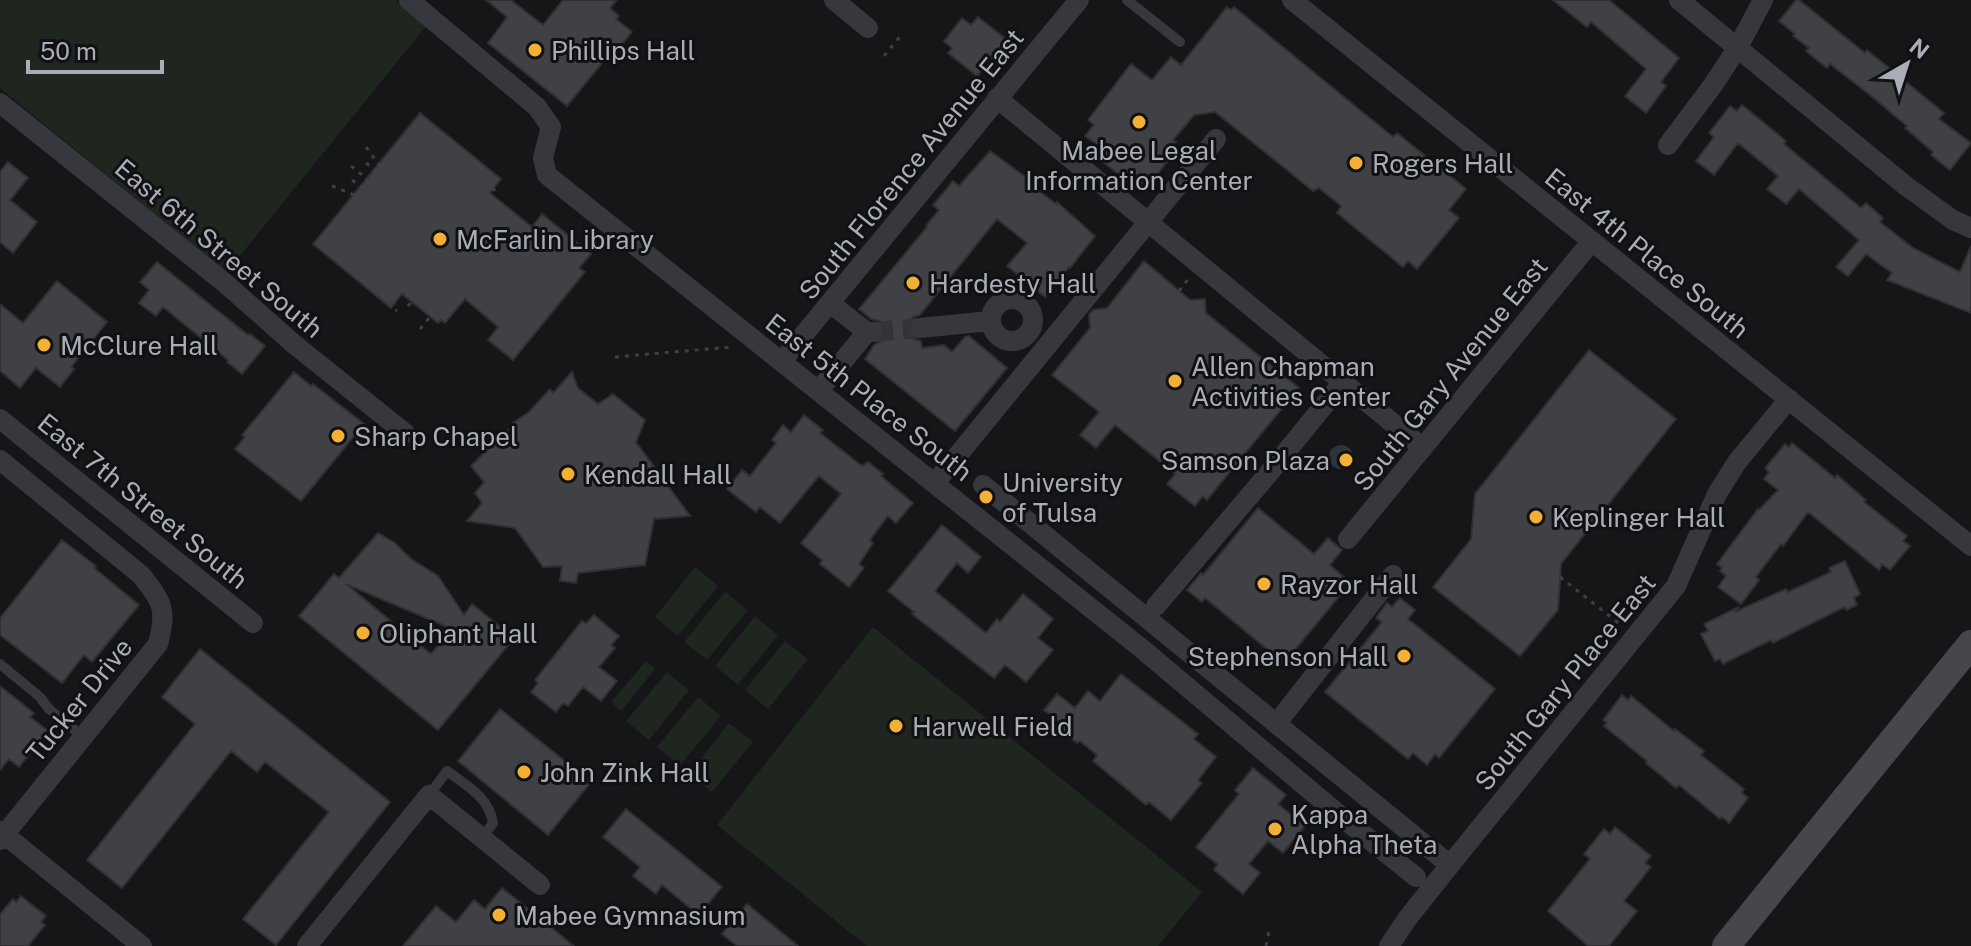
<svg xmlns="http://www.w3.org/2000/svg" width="1971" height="946" font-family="'Public Sans',sans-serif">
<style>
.green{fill:#1e261f}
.water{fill:#2c353c}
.building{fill:#404145;stroke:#303034;stroke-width:2;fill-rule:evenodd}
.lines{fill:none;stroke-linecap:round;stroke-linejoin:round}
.street-tunnel{stroke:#333438;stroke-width:20;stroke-dasharray:20 10;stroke-linecap:butt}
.path{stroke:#3d3f44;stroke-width:3;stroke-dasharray:4 6;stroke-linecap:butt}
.lane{stroke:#37383d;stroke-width:10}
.street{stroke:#37383d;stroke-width:20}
.secondary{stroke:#45474d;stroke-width:28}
.poi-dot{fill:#f2b134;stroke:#111113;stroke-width:3}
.labels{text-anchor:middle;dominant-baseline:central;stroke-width:6;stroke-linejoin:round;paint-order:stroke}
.poi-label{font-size:26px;fill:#a8adb8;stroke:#111113;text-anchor:start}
.street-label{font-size:26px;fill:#a8adb8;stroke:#111113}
</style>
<rect width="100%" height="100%" fill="#161618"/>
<path class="green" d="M0 0H396L427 25 226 273 0 88Z
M695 567 718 586 678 636 655 617Z
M725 592 748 610 707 660 684 642Z
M755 616 778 635 738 685 715 666Z
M873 627 1202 892 1158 946H867L717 825Z
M785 641 808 659 768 709 745 690Z
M646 661 655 669 621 711 611 702Z
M667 672 689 690 649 740 626 721Z
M698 697 721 716 680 765 657 747Z
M729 723 753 742 712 792 689 774Z"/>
<path class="water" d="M1329 457a12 12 0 1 1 24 0a12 12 0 1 1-24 0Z"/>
<path class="building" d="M486 0H511L543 25 563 0H617L610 8 619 16 616 19 632 32 613 55 610 53 567 106 488 43 507 17Z
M1553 0H1609L1679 58 1661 82 1666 86 1646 113 1625 96 1646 69 1591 22 1587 27Z
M1796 0H1799L1865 53 1867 50 1944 113 1939 119 1971 143 1950 170 1931 155 1933 152 1905 128 1907 126 1870 95 1830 64 1827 68 1806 51 1809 48 1793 36 1795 34 1779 21Z
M1227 7 1231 10 1234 7 1393 137 1397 133 1466 189 1449 210 1459 218 1417 269 1408 261 1403 267 1337 213 1341 206 1319 188 1313 191 1215 112 1194 115 1173 140 1176 142 1166 154 1169 159 1153 180 1148 176 1138 189 1089 151 1095 143 1085 136 1094 125 1088 120 1131 64 1152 80 1171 57 1181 65Z
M978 17 1007 40 977 76 948 53 952 48 944 41 962 18 971 25Z
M1742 105 1786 141 1784 144 1861 208 1866 203 1883 218 1880 222 1913 248 1960 272 1971 246V313L1887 280 1892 273 1866 254 1848 276 1836 267 1859 240 1799 189 1786 204 1767 189 1778 176 1738 143 1714 175 1696 161 1714 137 1709 133 1730 106 1737 111Z
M420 113 501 179 490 193 532 227 542 214 591 254 579 268 585 272 513 360 488 340 498 327 465 299 445 323 441 320 438 323 402 294 391 308 313 244Z
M990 151 1031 181 1029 183 1056 204 1057 202 1095 236 1070 268 1069 267 1045 297 1007 266 1027 243 997 219 920 315 913 317 909 322 907 329 909 335 914 339 921 341 922 348 944 345 952 352 965 337 969 336 1007 368 955 431 865 359 874 345 884 339 886 331 880 321 871 319 859 309 927 227 926 226 939 210 933 205 953 181 959 186Z
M8 162 28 178 10 200 37 222 13 253 0 242V172Z
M1144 261 1190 300 1205 299 1206 313 1299 388 1246 452 1247 468 1232 469 1207 500 1203 496 1195 506 1167 484 1175 474 1115 425 1096 448 1080 435 1099 412 1052 375 1090 328 1089 315 1093 310 1107 308Z
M157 262 248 335 250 334 265 346 242 374 227 362 228 360 163 307 156 316 139 303 149 290 140 282Z
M57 281 107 322 71 367 74 369 60 387 36 368 20 388 0 371V304L23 323Z
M1589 350 1676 419 1561 564 1558 610 1520 656 1433 587 1471 539 1475 494Z
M294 372 311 386 313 384 364 424 301 501 235 449 245 437 242 435Z
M572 372 578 388 598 404 613 394 645 420 636 442 690 516 654 519 645 565 578 573 576 583 560 581 562 566 543 567 515 528 467 521 482 503 475 493 484 482 471 466 492 445 506 436 504 433 512 427 510 425 529 412 550 389 553 393Z
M804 415 823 430 820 433 862 466 868 462 883 474 881 476 913 503 896 523 888 516 870 540 873 543 859 564 864 568 849 587 820 564 822 560 801 543 841 494 819 476 780 523 760 507 756 512 727 489 742 470 750 476 776 443 772 440 783 425 791 432Z
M1792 443 1835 478 1837 475 1866 500 1864 502 1907 536 1903 541 1910 546 1890 570 1882 564 1879 570 1808 512 1783 546 1781 544 1756 577 1759 580 1741 604 1718 587 1726 576 1720 571 1722 568 1717 564 1758 509 1759 510 1778 490 1764 479 1769 472 1765 468 1785 444 1789 447Z
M1258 508 1314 554 1328 538 1342 550 1330 565 1345 578 1336 589 1342 593 1284 663 1205 598 1202 602 1187 590 1201 573 1203 575Z
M942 525 981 557 968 573 957 563 935 591 986 633 997 619 1000 622 1023 594 1053 619 1038 638 1053 650 1026 682 1005 665 994 678 912 614 914 612 888 591Z
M378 533 395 543 411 559 438 576 464 615 472 604 514 638 438 730 299 616 334 574 339 578ZM346 584 452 629 431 654Z
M62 540 96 566 94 568 139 605 92 662 84 655 62 683 0 635V618Z
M1845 561 1860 594 1854 598 1857 605 1847 610 1844 607 1773 643 1771 640 1723 664 1720 659 1715 661 1701 634 1708 631 1704 624 1739 607 1735 612 1786 589 1788 592 1831 572 1829 568Z
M1400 598 1415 610 1408 619 1495 689 1439 758 1435 754 1427 765 1413 753 1408 759 1325 692 1382 622 1376 618 1387 603 1392 607Z
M594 615 619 636 611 645 615 648 599 667 617 681 601 701 583 687 568 706 563 703 556 712 531 692 538 683 535 680 582 621 586 624Z
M200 649 390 802 276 945 243 919 329 812 265 762 257 772 231 751 122 888 87 860 195 724 162 697Z
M1121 674 1198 734 1194 739 1216 757 1198 780 1202 783 1171 820 1149 802 1146 805 1093 761 1097 755 1080 741 1077 743 1055 725 1058 721 1044 710 1057 694 1075 708 1088 691 1100 701Z
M0 686 34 713 30 717 48 731 19 767 9 759 0 770Z
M1622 695 1628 700 1631 696 1674 731 1675 729 1704 751 1701 755 1744 789 1742 793 1748 798 1729 823 1722 817 1720 819 1679 785 1676 788 1646 763 1647 761 1604 726 1607 723 1603 720Z
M500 709 591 782 548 835 458 761Z
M1253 768 1286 795 1278 804 1305 826 1283 853 1268 841 1249 864 1260 873 1243 894 1214 870 1217 864 1196 847 1239 794 1235 790Z
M626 809 722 887 699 915 662 885 656 894 633 876 640 867 603 837Z
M1615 827 1651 856 1645 863 1651 867 1624 901 1637 911 1609 946H1588L1548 911 1590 859 1584 854 1604 829 1610 834Z
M502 888 574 946H403L436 906 456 922 474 900 485 909Z
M21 896 46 916 41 922 45 925 28 946H0V914L13 899 16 902Z
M747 904 798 946H737L722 934Z"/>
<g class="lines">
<path class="street-tunnel" d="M873 332 920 328"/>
<path class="path" d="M884 56 903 33
M366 147 382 169
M366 163 379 173
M351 166 371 182
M352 180 365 190
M487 181V185L496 191
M332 186 360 197
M1179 291 1189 278
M390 302 391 306 397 311
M408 306 421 291
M420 329 430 317
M615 357 731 347
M1560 577 1621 625
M1266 946 1269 931"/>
<path class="lane" d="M1127 0 1180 42
M0 664 40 697 49 709 82 736
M429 795 447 771C467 786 489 797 493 823L482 838"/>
<path class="street" d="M409 0 537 107 551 127 543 158 547 175 1141 648 1349 823 1416 877
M834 0 868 28
M1292 0 1971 546
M1679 0 1906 186 1953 220 1971 228
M997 98 1423 448
M0 103 226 284 295 345 405 433
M1668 145 1713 85 1738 47 1763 0
M991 320a21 21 0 1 1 42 0a21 21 0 1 1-42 0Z
M830 303 867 332H873
M920 328 990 321
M782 361 1079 0
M819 390 867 332
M0 419 253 623
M0 460 141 575C163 603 167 609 158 644L0 840
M935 483 1216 139
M983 485 1450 865
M1348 539 1591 242
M1156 606 1269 473 1343 382
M1276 724 1393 575
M0 831 142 946
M307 946 429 795 540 885
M1389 946 1407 919 1450 865 1676 586 1717 494 1737 462 1789 399"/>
<path class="secondary" d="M1726 946 1971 644"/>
</g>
<g class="poi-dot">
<circle cx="535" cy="50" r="8"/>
<circle cx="1139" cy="122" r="8"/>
<circle cx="1356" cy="163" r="8"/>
<circle cx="440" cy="239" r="8"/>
<circle cx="913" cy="283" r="8"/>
<circle cx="44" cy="345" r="8"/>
<circle cx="1175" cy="381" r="8"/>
<circle cx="338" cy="436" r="8"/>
<circle cx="1346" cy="460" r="8"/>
<circle cx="568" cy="474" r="8"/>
<circle cx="986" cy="497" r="8"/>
<circle cx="1536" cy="517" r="8"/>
<circle cx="1264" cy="584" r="8"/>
<circle cx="363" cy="633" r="8"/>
<circle cx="1404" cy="656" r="8"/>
<circle cx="896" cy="726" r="8"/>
<circle cx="524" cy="772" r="8"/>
<circle cx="1275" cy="829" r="8"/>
<circle cx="499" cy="915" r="8"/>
</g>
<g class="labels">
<g class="poi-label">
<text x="551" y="50">Phillips Hall</text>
<text x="1139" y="150" text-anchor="middle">Mabee Legal<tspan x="1139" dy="30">Information Center</tspan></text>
<text x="1372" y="163">Rogers Hall</text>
<text x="456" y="239">McFarlin Library</text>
<text x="929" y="283">Hardesty Hall</text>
<text x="60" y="345">McClure Hall</text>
<text x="1191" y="366">Allen Chapman<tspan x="1191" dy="30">Activities Center</tspan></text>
<text x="354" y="436">Sharp Chapel</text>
<text x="1330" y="460" text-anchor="end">Samson Plaza</text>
<text x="584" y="474">Kendall Hall</text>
<text x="1002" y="482">University<tspan x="1002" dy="30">of Tulsa</tspan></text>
<text x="1552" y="517">Keplinger Hall</text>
<text x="1280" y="584">Rayzor Hall</text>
<text x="379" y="633">Oliphant Hall</text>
<text x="1388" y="656" text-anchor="end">Stephenson Hall</text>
<text x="912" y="726">Harwell Field</text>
<text x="540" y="772">John Zink Hall</text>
<text x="1291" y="814">Kappa<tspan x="1291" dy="30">Alpha Theta</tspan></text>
<text x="515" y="915">Mabee Gymnasium</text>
</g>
<g class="street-label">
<text transform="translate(911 164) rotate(-51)">South Florence Avenue East</text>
<text transform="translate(219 248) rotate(40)">East 6th Street South</text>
<text transform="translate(1647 253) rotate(39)">East 4th Place South</text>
<text transform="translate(1450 374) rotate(-51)">South Gary Avenue East</text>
<text transform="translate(869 397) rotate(38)">East 5th Place South</text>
<text transform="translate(143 501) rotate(39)">East 7th Street South</text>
<text transform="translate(1565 682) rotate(-51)">South Gary Place East</text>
<text transform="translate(79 700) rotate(-51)">Tucker Drive</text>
</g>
</g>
<g transform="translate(1907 64) rotate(39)" stroke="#111113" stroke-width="6" paint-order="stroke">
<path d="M0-6L14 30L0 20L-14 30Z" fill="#a8adb8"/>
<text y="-12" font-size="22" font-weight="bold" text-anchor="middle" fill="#a8adb8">N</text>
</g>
<path d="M28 60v12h134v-12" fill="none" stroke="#a8adb8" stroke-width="4"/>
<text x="40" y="60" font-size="24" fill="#a8adb8" stroke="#111113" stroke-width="6" paint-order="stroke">50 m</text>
</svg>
